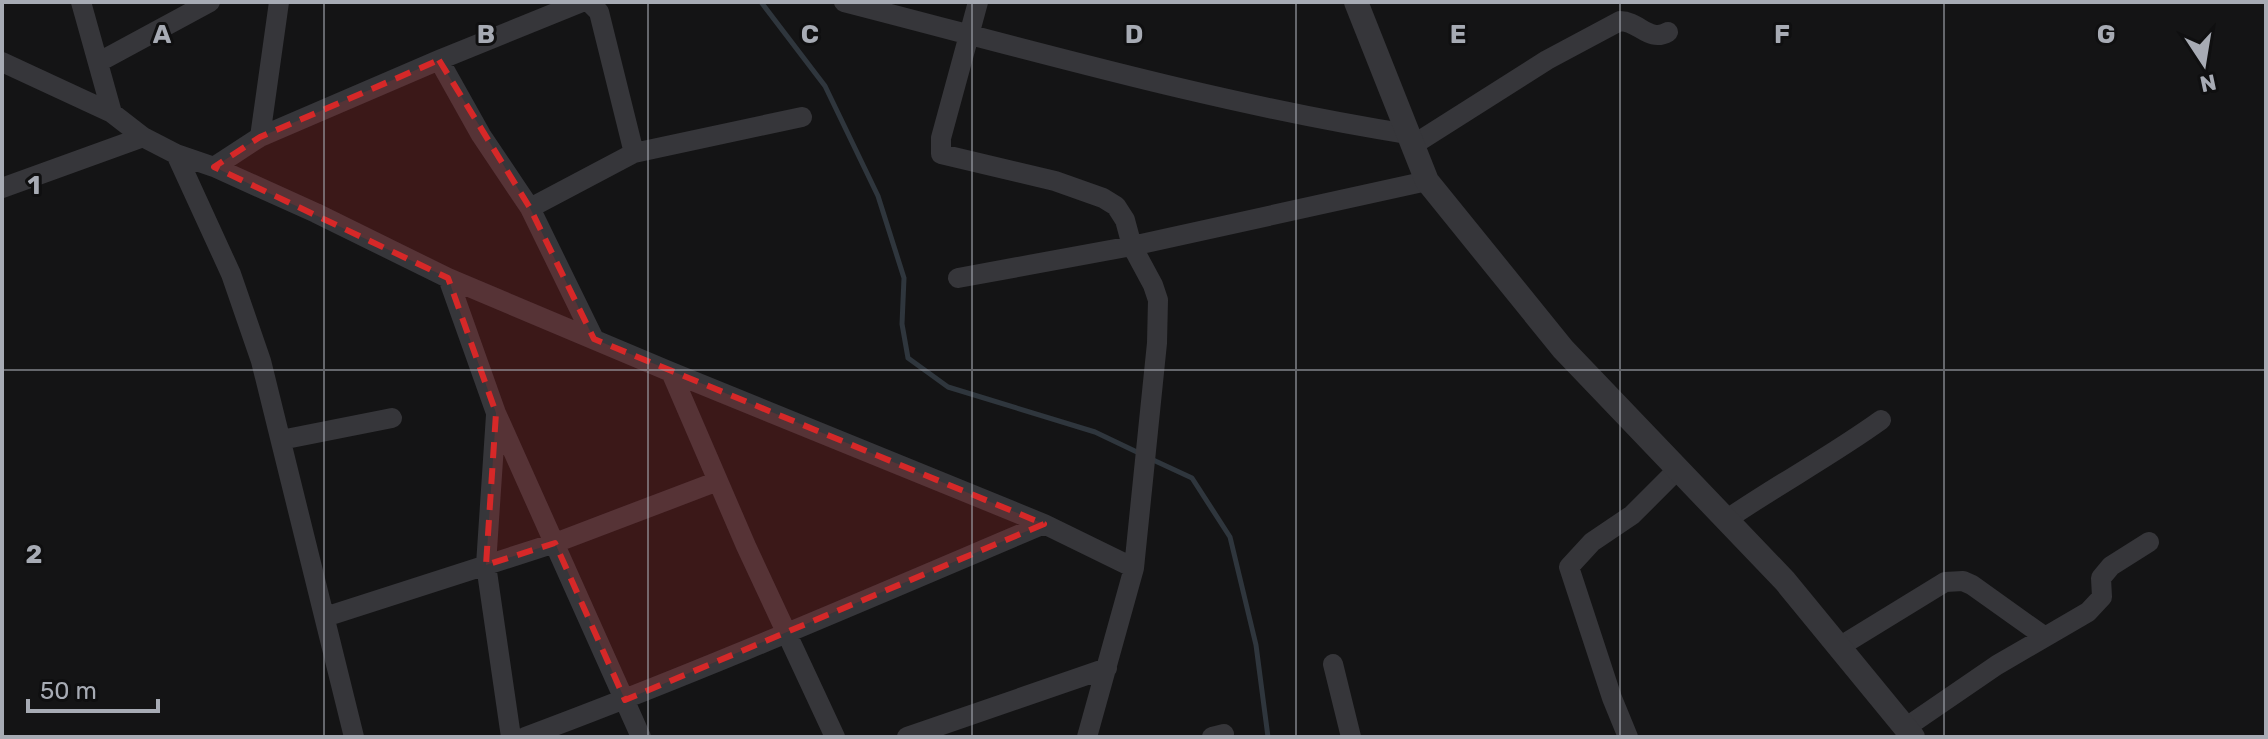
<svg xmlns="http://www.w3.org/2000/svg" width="2268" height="739" font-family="Rubik,sans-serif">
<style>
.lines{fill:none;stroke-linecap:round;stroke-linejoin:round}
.stream{stroke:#2f363d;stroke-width:5}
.minor{stroke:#36363a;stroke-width:20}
.tertiary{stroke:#36363a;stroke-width:24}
.marked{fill:#d62828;fill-opacity:0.2;stroke:#d62828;stroke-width:6;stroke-dasharray:16 10;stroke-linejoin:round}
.grid{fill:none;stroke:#a7abb4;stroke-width:2;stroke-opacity:0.55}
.grid-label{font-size:26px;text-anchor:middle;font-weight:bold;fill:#a7abb4;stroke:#0f0f10;stroke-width:6;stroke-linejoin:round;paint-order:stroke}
</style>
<rect width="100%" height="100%" fill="#141415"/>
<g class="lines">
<path class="stream" d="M761 2 825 86 878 196 904 278 902 324 908 358 948 387 1095 432 1139 453
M1151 459 1192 478 1230 537 1256 645 1268 737"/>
<path class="minor" d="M81 2 112 113 143 137 176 154 231 274 261 361 354 737
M589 2 599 12 634 153
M844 2C1031 50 1218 104 1408 134
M978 2 941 138V154L1055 181 1103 198 1116 206 1125 220 1132 246 1153 285 1158 300 1157 343 1134 568 1087 737
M439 60 481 135 530 208 594 339
M2 62 112 113
M99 62 210 2
M260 137 279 2
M1413 145 1547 60 1620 21C1639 21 1649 43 1668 32
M176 154 214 167 316 213 448 278 671 372 1044 524 1134 568
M214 167 260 137 439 60 582 2
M2 188 143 137
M530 208 634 153 802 117
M448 278 496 413 641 737
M958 278 1132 246 1427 181
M671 372 746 546 835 737
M496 415 486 565 511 737
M281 440 392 418
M1726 520C1777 485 1831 456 1881 420
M325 617 555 543 718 481
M1839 647 1945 582 1963 581 1972 585 2045 637
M1333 664 1351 737
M1905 728 1997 665 2088 612 2102 597 2101 578 2111 566 2149 542
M525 737C700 672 872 597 1044 524
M907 737 1107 668
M1212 737 1224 734
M1628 737 1612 698 1569 567 1592 542 1632 515 1677 470"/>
<path class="tertiary" d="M1356 2 1427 181 1563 349 1785 581 1913 737"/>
</g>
<path class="marked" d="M439 60 530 208 594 339 1044 524 625 700 555 543 486 565 496 413 448 278 214 167 260 137Z"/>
<path class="grid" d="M324 2V737M648 2V737M972 2V737M1296 2V737M1620 2V737M1944 2V737M2 370H2266"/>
<g class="grid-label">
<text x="162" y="43">A</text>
<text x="486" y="43">B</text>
<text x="810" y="43">C</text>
<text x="1134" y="43">D</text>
<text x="1458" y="43">E</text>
<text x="1782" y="43">F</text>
<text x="2106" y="43">G</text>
<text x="34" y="194">1</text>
<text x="34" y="563">2</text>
</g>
<rect width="2268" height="739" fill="none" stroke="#a7abb4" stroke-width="8"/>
<g transform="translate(2204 64) rotate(168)" stroke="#0f0f10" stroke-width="6" paint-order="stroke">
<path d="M0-6L14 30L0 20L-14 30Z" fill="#a7abb4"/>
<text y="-12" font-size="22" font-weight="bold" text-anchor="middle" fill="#a7abb4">N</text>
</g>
<path d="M28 699v12h130v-12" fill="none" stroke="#a7abb4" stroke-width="4"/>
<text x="40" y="699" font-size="24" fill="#a7abb4" stroke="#0f0f10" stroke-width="6" paint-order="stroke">50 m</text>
</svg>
